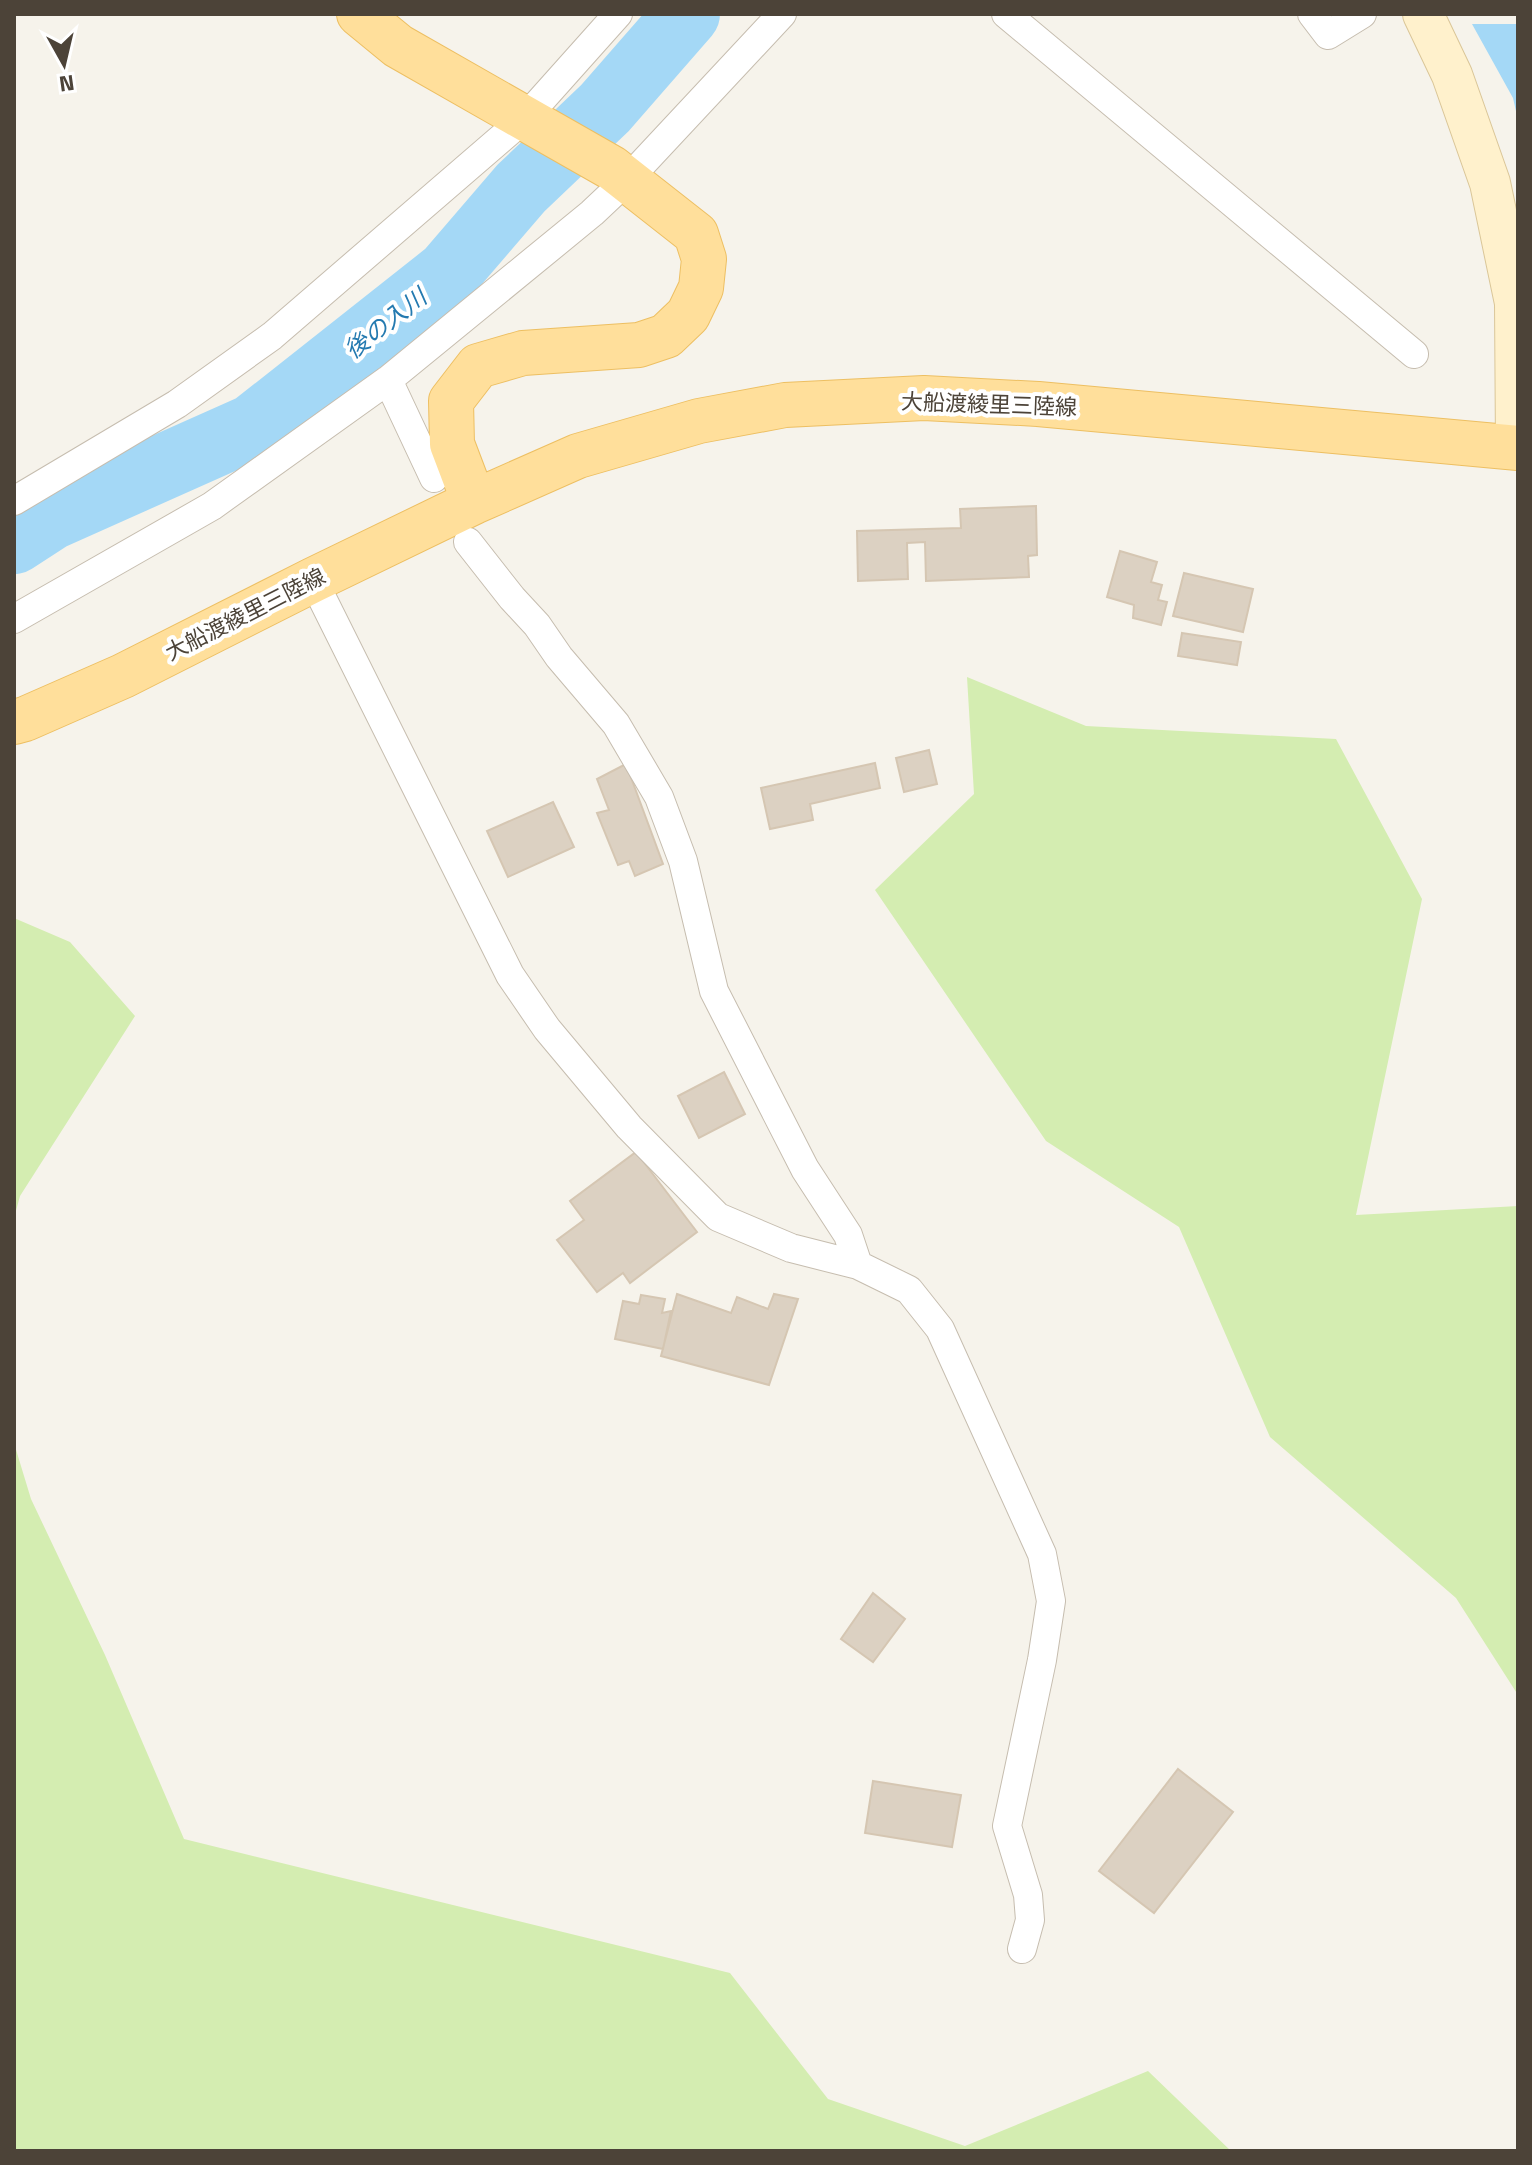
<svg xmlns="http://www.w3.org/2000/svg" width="1532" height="2165" font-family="'Titillium Web','Noto Sans JP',sans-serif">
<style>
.green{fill:#d4edb1}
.water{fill:#a4d8f6}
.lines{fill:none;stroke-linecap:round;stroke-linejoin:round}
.river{stroke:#a4d8f6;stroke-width:66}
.building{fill:#dcd1c2;stroke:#d5c6b2;stroke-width:2}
.street-casing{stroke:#c6bdaf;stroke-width:30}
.secondary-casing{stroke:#dac698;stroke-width:42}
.primary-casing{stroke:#edbf62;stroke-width:46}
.street{stroke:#fff;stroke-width:28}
.secondary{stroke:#fff1cc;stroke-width:40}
.primary{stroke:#ffdf9b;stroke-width:44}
.labels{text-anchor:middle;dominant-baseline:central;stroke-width:8;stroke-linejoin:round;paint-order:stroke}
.street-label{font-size:22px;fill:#4c4338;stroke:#fff}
.water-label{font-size:24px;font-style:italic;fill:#247ab0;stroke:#fff}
</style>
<rect width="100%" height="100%" fill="#f6f3eb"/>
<path class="green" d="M967 677 1086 726 1336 739 1422 899 1356 1215 1518 1206V1695L1456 1598 1270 1437 1179 1227 1046 1141 875 890 974 794Z
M14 918 70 942 135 1016 20 1196 14 1218Z
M14 1443 31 1499 105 1655 184 1839 730 1973 828 2099 965 2146 1148 2071 1231 2151H14Z"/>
<path class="water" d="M1472 24H1518V120L1513 98Z"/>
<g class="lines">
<path class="river" d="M14 541 51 517 253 427 448 273 521 188 605 108 687 14"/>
</g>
<path class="building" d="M1036 506 1037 555 1028 556 1029 577 926 581 925 542 907 543 908 579 858 581 857 531 961 528 960 509Z
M1120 551 1157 562 1151 582 1162 585 1158 600 1167 602 1161 625 1133 618 1134 605 1107 597Z
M1184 573 1253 589 1243 632 1173 616Z
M1182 633 1241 642 1237 665 1178 656Z
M929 750 937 784 904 792 896 758Z
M875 763 880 788 810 804 813 820 770 829 761 788Z
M626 764 663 864 635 876 629 861 618 865 597 813 609 810 597 779Z
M553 802 574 847 508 877 487 831Z
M724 1072 745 1114 699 1138 678 1096Z
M636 1152 697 1232 630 1283 623 1273 597 1292 557 1240 584 1220 570 1201Z
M677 1294 731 1313 737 1297 768 1309 774 1294 798 1299 769 1385 661 1356Z
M641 1295 665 1299 662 1313 671 1311 663 1349 615 1339 623 1301 639 1304Z
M873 1593 905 1619 873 1662 841 1639Z
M1178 1769 1233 1812 1154 1913 1099 1871Z
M873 1781 961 1795 952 1847 865 1833Z"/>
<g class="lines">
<g class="street-casing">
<path id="street" d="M1006 14 1414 354
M1312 14 1328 35 1362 14
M388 380 434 478
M14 501 177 404 272 336 526 117 618 14
M468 542 512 598 537 625 559 657 616 724 659 797 683 861 714 991 805 1169 848 1235 858 1265
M313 580 510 975 547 1029 629 1127 718 1217 791 1248 858 1265 909 1290 940 1329 1042 1554 1051 1601 1042 1660 1007 1826 1028 1895 1030 1920 1022 1949
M14 619 212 506 388 380 592 213 627 180 782 14"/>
</g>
<g class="secondary-casing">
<path id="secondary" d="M1423 14 1452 75 1490 183 1515 303 1516 448"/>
</g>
<g class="primary-casing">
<path id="primary" d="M359 14 398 46 612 168 696 234 704 259 701 288 688 315 666 336 639 345 523 353 478 366 451 401 452 444 474 502
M14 722 25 719 123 676 313 580 474 502 578 456 699 421 785 405 924 398 1038 404 1518 448"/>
</g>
<use href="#street" class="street"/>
<use href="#secondary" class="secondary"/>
<use href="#primary" class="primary"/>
</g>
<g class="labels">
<g class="street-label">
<text transform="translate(989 404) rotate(2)">大船渡綾里三陸線</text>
<text transform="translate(245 614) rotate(-27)">大船渡綾里三陸線</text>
</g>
<g class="water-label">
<text transform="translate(385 323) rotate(-38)">後の入川</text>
</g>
</g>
<rect width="1532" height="2165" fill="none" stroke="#4c4338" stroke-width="32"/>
<g transform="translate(64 64) rotate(172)" stroke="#ffffff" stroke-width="6" paint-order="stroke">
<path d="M0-6L14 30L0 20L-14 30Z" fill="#4c4338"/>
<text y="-12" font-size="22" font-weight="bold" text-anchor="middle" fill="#4c4338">N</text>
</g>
</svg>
